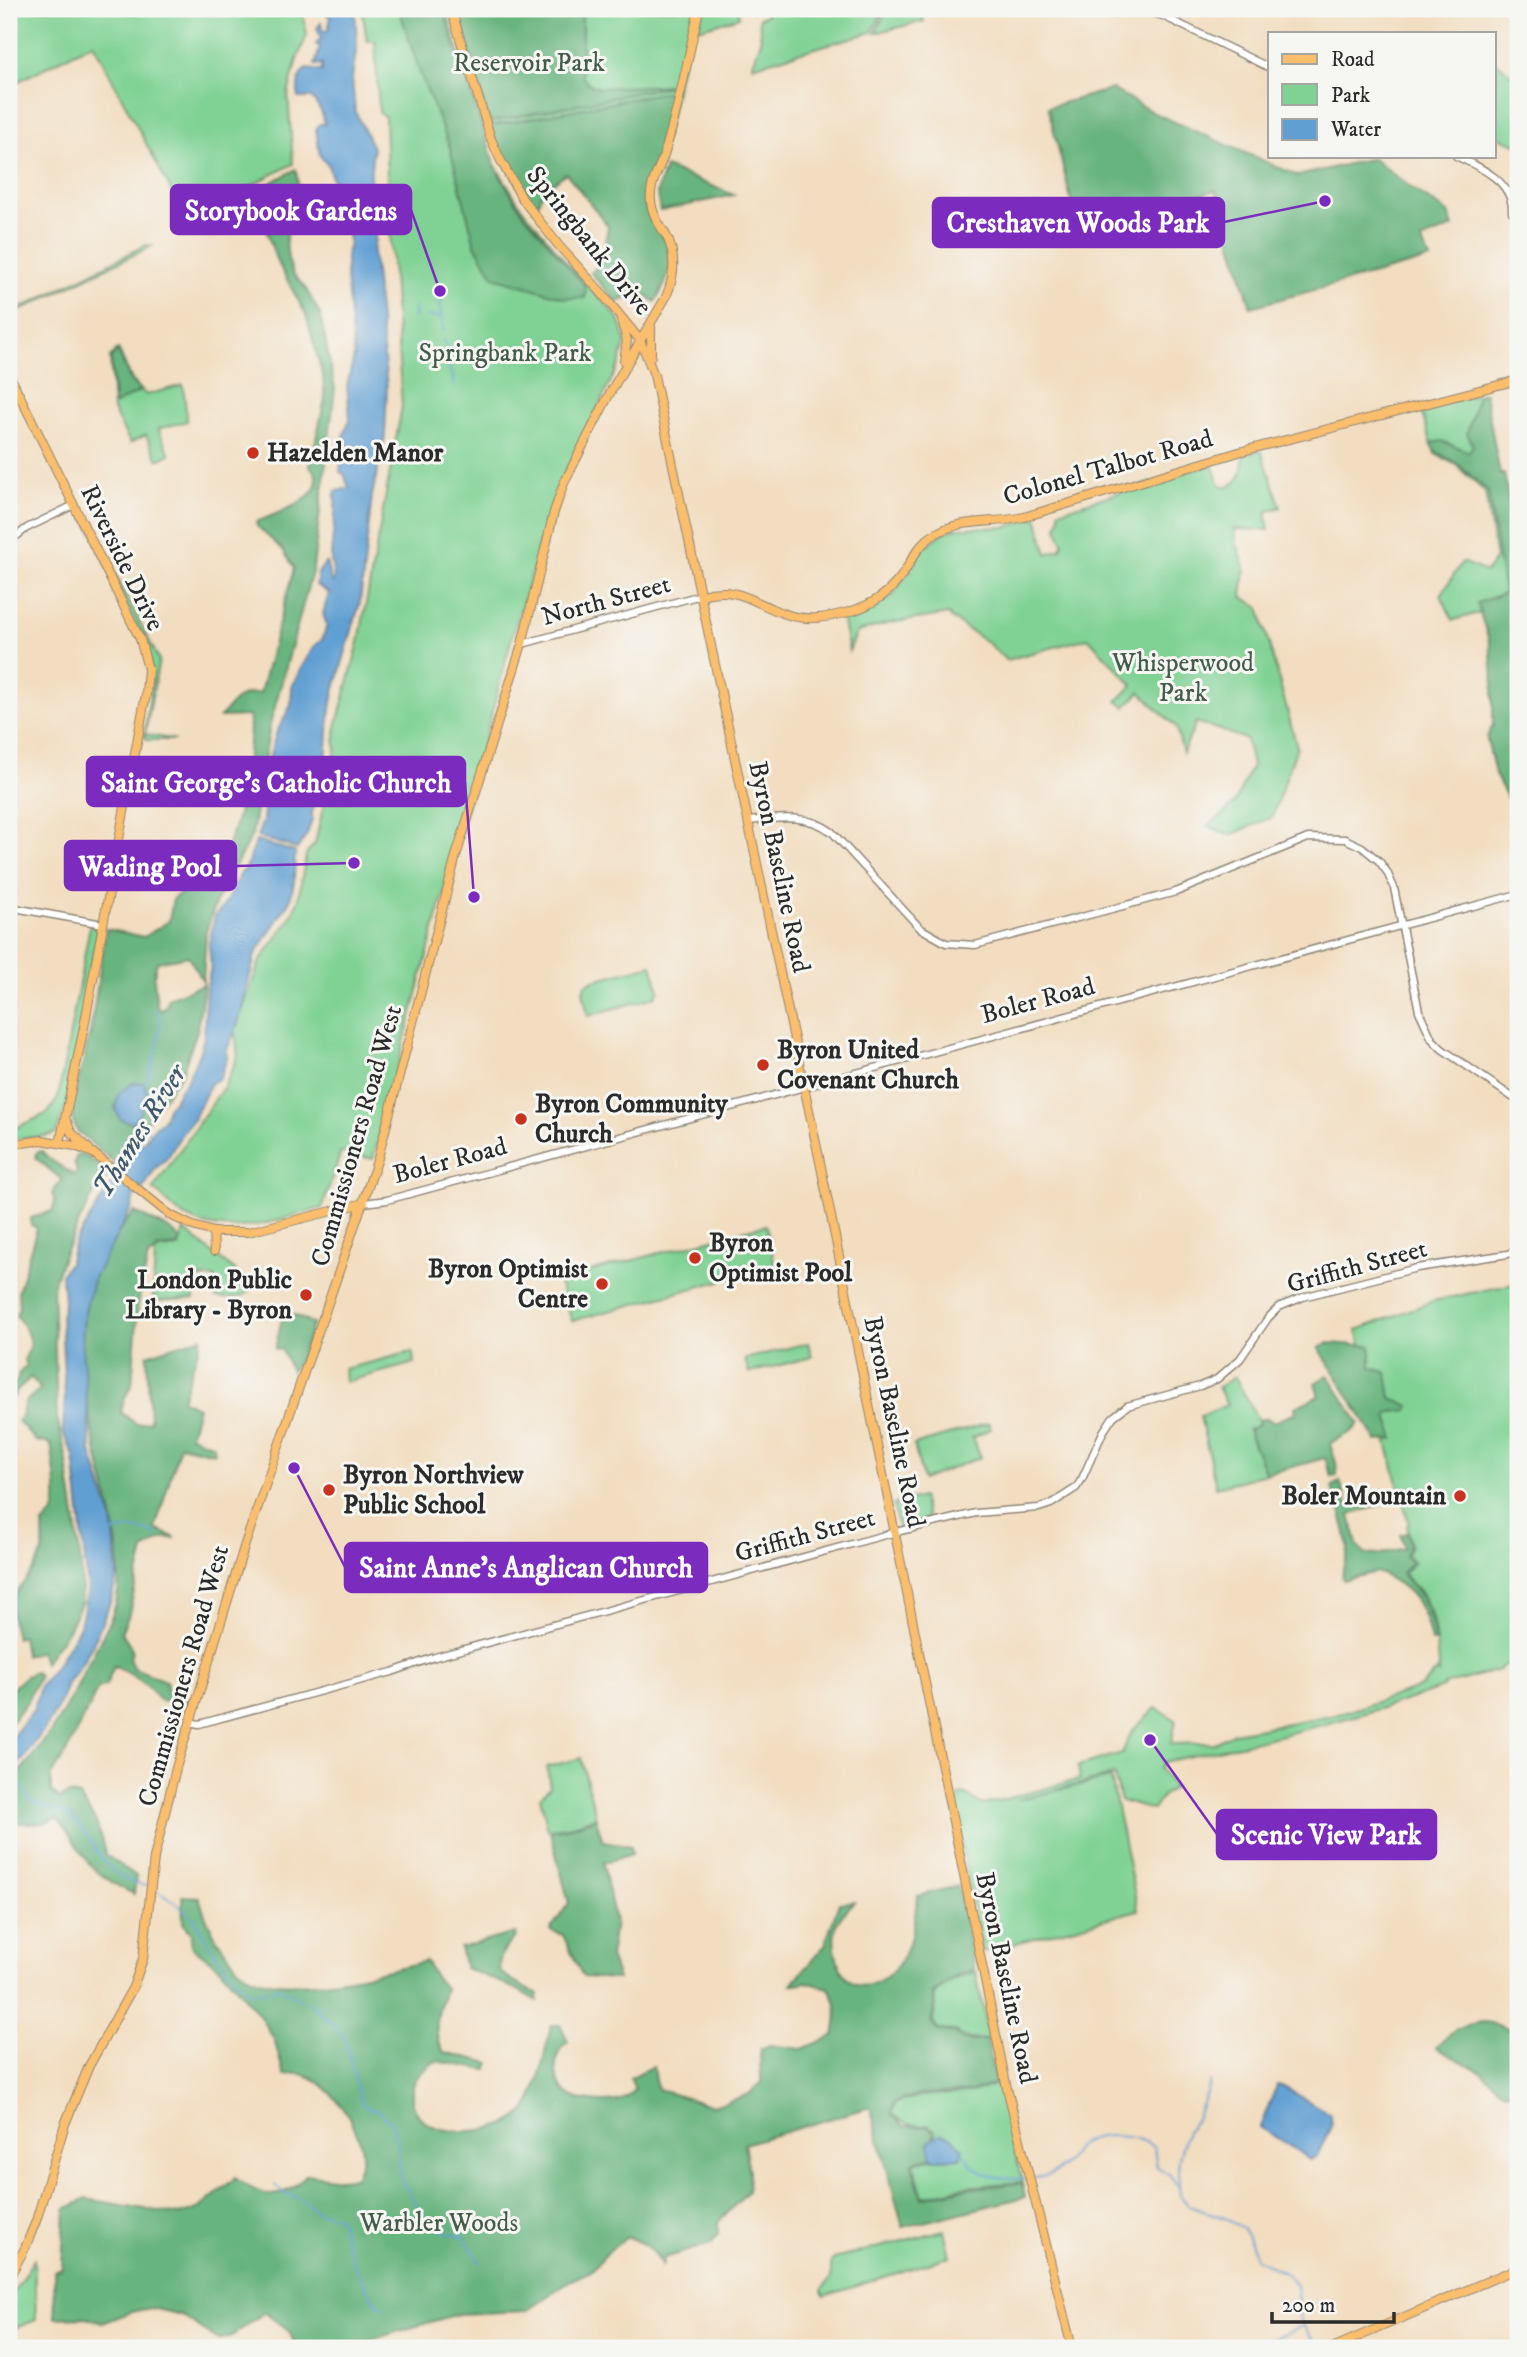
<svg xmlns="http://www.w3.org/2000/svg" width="1527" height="2357" font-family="'IM FELL DW Pica',serif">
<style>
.green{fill:#80d294;stroke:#567e60;stroke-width:2}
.forest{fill:#68b47e;stroke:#4a7054;stroke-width:2}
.water{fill:#609fd2;stroke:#46657e;stroke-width:2}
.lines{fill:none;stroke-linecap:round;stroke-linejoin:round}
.stream{stroke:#609fd2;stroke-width:2}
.minor-casing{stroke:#8e8476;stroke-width:9}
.major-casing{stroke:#8e8476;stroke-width:10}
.minor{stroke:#fff;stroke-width:6}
.major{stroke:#fabe6d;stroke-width:8}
.poi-dot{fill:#c8321e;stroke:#f6f6f2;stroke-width:2.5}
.labels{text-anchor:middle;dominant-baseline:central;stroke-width:6;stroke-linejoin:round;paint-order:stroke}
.park-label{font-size:26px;fill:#445d4a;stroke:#f6f6f2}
.street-label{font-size:26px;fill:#2b2b2b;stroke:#f6f6f2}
.poi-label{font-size:26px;font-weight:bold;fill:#2b2b2b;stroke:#f6f6f2;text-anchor:start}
.water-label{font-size:28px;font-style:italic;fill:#40596e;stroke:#f6f6f2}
.leader{fill:none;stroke:#7b2cbf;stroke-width:2.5}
.callout-dot{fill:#7b2cbf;stroke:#f6f6f2;stroke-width:2.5}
.callout{fill:#7b2cbf;stroke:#7b2cbf;stroke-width:2.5}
.callout-label{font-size:28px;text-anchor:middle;font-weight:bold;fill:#fff}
</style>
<rect width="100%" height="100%" fill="#f6f6f2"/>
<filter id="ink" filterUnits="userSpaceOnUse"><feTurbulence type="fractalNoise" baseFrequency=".0143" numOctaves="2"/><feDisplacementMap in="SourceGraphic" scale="14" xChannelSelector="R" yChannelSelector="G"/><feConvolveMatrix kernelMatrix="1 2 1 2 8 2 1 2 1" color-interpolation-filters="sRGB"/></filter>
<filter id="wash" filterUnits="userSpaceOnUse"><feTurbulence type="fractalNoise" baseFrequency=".00686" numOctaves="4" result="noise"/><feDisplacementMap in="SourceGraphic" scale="28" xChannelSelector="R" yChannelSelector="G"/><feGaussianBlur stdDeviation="1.57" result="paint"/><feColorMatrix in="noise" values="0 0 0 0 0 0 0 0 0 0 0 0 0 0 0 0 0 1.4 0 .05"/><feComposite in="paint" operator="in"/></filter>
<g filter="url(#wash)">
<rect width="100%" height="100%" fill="#f2ddc0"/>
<path class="green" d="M9 9H302L307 35 297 59 288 94 293 164 186 219 93 43 9 86Z
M362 9H446L494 163 522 208 567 263 619 319 626 340 620 363 561 481 513 633 373 1159 341 1152 322 1208C277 1220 225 1242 181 1214 170 1207 163 1196 153 1189L225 1085 238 1056 235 1031 260 961 288 922 298 901 306 854 315 844 336 750 335 731 359 642 402 406 388 204 385 117 379 112 375 41H367Z
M455 9H695L676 90 490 126Z
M704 9H738L739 17 698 29Z
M764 9H879L881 16 872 32 752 66 761 41 759 18 766 15Z
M882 9H918L924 21 875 33 884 16Z
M1494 60 1518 80V145L1494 135Z
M146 245 152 246 9 316V314Z
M118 349 132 380 146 395 183 385 187 421 158 429 170 454 158 460 146 435 130 443 113 410 110 357Z
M1485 393 1500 475 1504 474 1518 561V817L1496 777 1487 740 1493 728 1494 681 1491 646 1480 613 1453 620 1441 595 1462 562 1486 572 1496 559 1485 492 1456 465 1435 454 1420 408Z
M1261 450 1281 507 1266 512 1269 530 1235 529 1236 541 1245 568 1242 597 1259 607 1297 747 1272 817 1231 835 1207 826 1222 816 1235 802 1252 766 1246 739 1196 722 1183 753 1176 727 1140 692 1125 707 1117 701 1133 685 1088 638 1013 658 1007 661 988 643 951 618 949 614 890 623 857 632 849 651 842 618 849 617 855 619 890 598 899 587 922 549 945 532 957 528 1007 527 1037 517 1047 554 1061 549 1063 543 1057 527 1060 518 1059 511 1212 464 1219 484 1226 487C1242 482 1243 470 1243 455Z
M80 505 159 660 145 734 175 740H147L144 737 152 678 148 649 81 510Z
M90 925 95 928 97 934 66 1105 56 1133C45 1139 23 1136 9 1140V1131L48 1113 58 1098Z
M652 965 659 990 655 997 588 1016 583 991 585 985 594 980Z
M766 1225 775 1266 572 1321 558 1280Z
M184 1230 252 1285C247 1301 230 1298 216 1298L214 1277 193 1279 194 1299 158 1301 153 1296 155 1253 159 1249 179 1247Z
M1518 1283V1661L1502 1666 1500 1670 1444 1685V1687L1437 1690C1348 1721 1256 1742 1164 1762L1160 1769 1174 1787 1163 1795 1153 1810 1121 1801 1114 1775 1017 1800 1111 1778 1138 1910 982 1952 952 1797 964 1794 983 1805 1080 1779 1078 1766 1122 1753 1132 1731 1156 1708 1176 1720 1171 1744 1215 1743 1234 1733 1343 1713 1421 1687 1437 1671 1439 1673C1435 1646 1438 1620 1422 1595 1417 1586 1408 1582 1404 1573L1414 1562 1407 1555 1411 1545 1407 1525 1409 1524 1357 1330 1433 1301Z
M808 1343 812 1357 749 1373 745 1359Z
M412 1352 415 1363 345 1382 344 1369Z
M1235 1377 1258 1420 1259 1425 1248 1430 1266 1474 1216 1487 1200 1416 1227 1405 1218 1387Z
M989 1423 991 1429 972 1438 981 1457 923 1480 914 1445Z
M922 1497 928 1521 898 1527 893 1505Z
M581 1758 596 1817 567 1827 548 1829 540 1797 550 1787 547 1767Z
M976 1972 989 2039C975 2040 966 2041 956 2031L938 2030 933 2021 936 2005 934 1995C945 1983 960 1975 976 1972Z
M999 2083 1022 2182 962 2187 923 2197 914 2165 917 2162 933 2159 935 2130 928 2125C912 2127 905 2124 892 2114L896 2103 920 2096 972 2093Z
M944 2230 950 2256 825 2296 822 2290 831 2278V2262L834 2259Z
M34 2259 36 2320 9 2330V2300Z"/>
<path class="forest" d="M399 9H443L496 169 523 213 586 287 585 298H565L494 277 475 245 450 148 420 73Z
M457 9H582V77L589 84 599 88 675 85 490 122Z
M1112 89 1154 113 1298 176 1373 158 1410 187 1448 213 1453 227 1421 240 1430 259 1251 307 1216 190 1078 228 1048 107Z
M676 90C672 109 668 129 662 148 657 165 642 181 644 199 646 214 656 224 664 237 678 259 667 283 655 302L643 293 616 302 591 273 602 262 608 226 566 173 542 192 536 210C517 185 499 156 490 126Z
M665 167 734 195 660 211 657 192Z
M296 169 302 213 288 212 286 242 288 259 293 274 306 289 320 314 335 389 313 568 270 725 252 835 217 899 206 932 203 981 188 956 157 962C151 980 156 988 157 1006L162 1011 167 1004 168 998 204 984 197 1031 182 1073 116 1164 77 1131 73 1122 72 1109 91 1028 106 929 144 937 169 921 173 898C183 892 197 886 205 877 238 844 242 797 248 755 249 741 251 730 249 716L220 717C234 702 238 692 260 693L294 568 283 550 257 526 256 522C275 514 337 495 310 466L325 399 323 376 306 315 276 259 265 227 252 213 232 208 229 205Z
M118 351 131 381 140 391 114 405 111 358Z
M1485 393 1500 475 1504 474 1518 560V817L1495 774 1487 737 1493 725V678L1490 642 1477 603 1504 593 1488 491 1455 462 1434 451 1431 443 1442 441 1469 452 1473 445 1467 434 1478 396Z
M42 1151 48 1158 74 1175 77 1171 74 1162 78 1154 86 1156 110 1175 98 1186 82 1216 63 1257 53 1284 57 1418 66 1456 76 1523 81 1567 82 1601 68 1630 44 1663 40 1651 25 1656 22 1636 16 1638C2 1586 22 1596 40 1558 45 1547 43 1536 43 1524 46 1521 52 1516 54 1511 60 1500 53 1458 51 1444L36 1441 18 1421 23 1414C21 1401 32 1397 40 1389L31 1377 15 1392 14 1397 11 1396 9 1391 18 1380V1375L26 1366 24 1360C35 1342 27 1330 16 1315L19 1309 18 1292 37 1228 31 1225V1218L52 1211 55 1203 52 1193 62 1180 36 1158V1153Z
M134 1212 171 1230 180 1239 177 1246 159 1248 148 1257 138 1305 132 1385 124 1399 121 1412 136 1424 150 1422 147 1355 202 1337 182 1400 198 1407 190 1436 214 1445V1453L180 1445 155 1529 176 1538H164L144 1550 128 1617 121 1632 132 1649 130 1660 134 1668 166 1681 168 1692 188 1699 186 1709 159 1700C150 1685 131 1673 114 1666L106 1685 98 1688 66 1753 51 1775V1792L60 1799 69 1794 79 1796 96 1822 106 1855 136 1876 134 1894C119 1887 99 1876 89 1863 78 1848 69 1832 57 1818L44 1823H9V1783C40 1752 64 1714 83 1674 95 1649 115 1619 118 1591 122 1550 110 1505 100 1466 86 1408 74 1341 87 1282 90 1267 123 1226 134 1212Z
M284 1310 313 1324 299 1361 291 1371 282 1350 275 1349Z
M1329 1343 1371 1346V1367L1387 1373 1391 1398 1410 1406 1408 1410 1392 1412 1387 1416 1394 1439 1377 1441 1322 1353 1319 1348Z
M1328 1375 1359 1423C1353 1436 1339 1435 1330 1444L1336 1463 1337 1476 1332 1477 1325 1458 1266 1474 1248 1430 1259 1425 1258 1420 1267 1418 1273 1422 1296 1413 1295 1407 1319 1396 1315 1383Z
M1340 1481 1347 1505 1381 1497 1382 1504 1350 1515 1357 1545 1365 1554 1377 1555 1404 1548 1401 1535 1407 1533 1410 1545 1405 1556 1412 1562 1402 1573C1407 1582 1416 1587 1421 1596 1430 1610 1433 1626 1435 1642H1431C1424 1604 1412 1587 1377 1572L1343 1580C1340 1566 1348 1561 1348 1547 1347 1527 1338 1507 1332 1487Z
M36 1672 39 1676 26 1703 9 1725V1691C21 1683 20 1676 36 1672Z
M596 1819 603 1841 631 1846 632 1854 603 1863 615 1922 610 1957 618 1979 583 1977 563 1935 550 1930 569 1903 550 1831 567 1828Z
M958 1886 974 1970 960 1974 932 1994 935 2005 931 2021 937 2030 955 2033 962 2039 972 2041 987 2040 996 2083 971 2092 919 2094 894 2103 891 2114 904 2126 928 2127 934 2131 931 2158 916 2161 912 2165 922 2198 962 2189 1022 2183 1025 2197 903 2227 870 2107 744 2144 749 2170 748 2191 718 2223V2235L711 2244 664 2258 662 2266C654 2249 644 2243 627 2237L609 2251 591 2271 569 2281 526 2311 458 2314 386 2335 352 2348H294C292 2323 280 2328 265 2312L230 2337 218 2340 181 2315 151 2308 131 2312 103 2323 84 2317 55 2318 54 2271 62 2268 65 2209 87 2199 180 2215 200 2208 235 2178C266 2199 280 2203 307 2174L339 2179 355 2178C357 2172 361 2164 362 2157 364 2130 327 2077 300 2074 295 2073 289 2075 284 2075L274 2039 258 2013 220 1968 191 1946 192 1933 183 1923 182 1896 199 1897C206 1920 212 1934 228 1954 232 1959 236 1967 241 1971 280 2000 381 1972 426 1961L436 1979 445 1988C439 2009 430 2032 444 2052L490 2063 487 2070 436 2061C428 2066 421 2072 416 2079 407 2095 414 2118 430 2125 454 2136 505 2132 523 2113 539 2095 545 2049 551 2025H560L568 2042C553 2051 552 2077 564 2091 574 2103 614 2105 627 2097 630 2095 632 2091 635 2089L630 2078 653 2066 655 2081 659 2090 713 2106 750 2094 761 2082 760 2049 770 2045 802 2049 834 2036C838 2017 839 2004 829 1988L806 1982 791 1985 825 1945 839 1903 854 1902C848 1909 841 1915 837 1923 830 1942 837 1977 858 1985 865 1987 874 1984 879 1981 909 1966 915 1927 917 1896Z
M515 1933 516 1937C505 1946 497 1957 500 1972L528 1990 538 1993 537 2001 514 1988 465 1968 460 1948Z
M1483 2022C1496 2022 1505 2030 1518 2031V2094L1503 2091 1482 2072 1436 2048C1451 2031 1460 2025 1483 2022Z"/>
<path class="water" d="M326 9H355L357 45 352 78 355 111 373 148 370 181 379 191 380 201 373 253 387 387 385 436 372 496 360 602 334 692 329 719 326 761 312 813V820L307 834 297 849 257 836 263 821 265 797 271 789 270 755 276 734 291 705 292 687 300 670 315 645 322 640 327 625 323 614 329 593 316 585 318 573 326 562 331 581 333 582 334 580C334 572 331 565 331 557 332 535 337 516 335 494L336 491 349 488 344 474 340 472 344 435 350 418 347 386 354 356 346 276V256L349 244 346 213 339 187 332 179 328 164 320 156 316 129 320 124H325L321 111 312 98H298C298 87 297 76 306 69L322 71V64L315 65 320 47 316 44 321 38 317 28 321 23 323 32 328 30 331 17 327 15Z
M256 841 295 852 294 882 290 900 255 955 243 1005 235 1032 227 1049V1058L220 1078 211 1083 194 1118 182 1133 168 1157 155 1169 145 1186 133 1198 132 1207 93 1280 84 1316 82 1344 91 1451 111 1516 114 1532 117 1576 111 1600 93 1644 76 1673 67 1683 62 1699 48 1724 23 1759 9 1773V1741L34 1709 40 1686 59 1662 80 1626 88 1589 74 1456 63 1432 65 1396 61 1315C67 1304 62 1287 61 1274L69 1263 75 1242 109 1187 134 1150 145 1141 149 1133 163 1120 169 1105 174 1101 180 1089 185 1084 199 1054 204 1038 206 991 211 966 209 945 215 916 225 904 241 873 246 869Z
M133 1083H144L147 1093 139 1115 132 1123 120 1119 115 1108 119 1093Z
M1277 2085 1282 2086 1330 2114 1332 2124 1317 2156 1310 2159 1260 2127Z
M940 2134C954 2133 953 2142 963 2148L961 2158 932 2159 929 2142Z"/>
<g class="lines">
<path class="stream" d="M442 293 440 308 444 331
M427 316 440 317
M414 317 415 307
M443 339 451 356 448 365 453 378V385
M144 1083 147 1081C154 1058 162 1039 159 1013L154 1010
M138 1116 149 1132
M112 1533C127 1526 142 1529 157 1535
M9 1777C13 1780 18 1783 22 1787 25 1791 30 1800 35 1803 45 1809 63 1808 74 1820 101 1848 103 1879 146 1886
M155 1890 175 1902 196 1920 203 1935 217 1956 238 1982 251 1993 281 1988 315 2007 331 2022 345 2037 361 2102 366 2107 380 2111 392 2123 398 2146 402 2182 427 2222 446 2233 463 2236 481 2263
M1210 2082 1196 2119 1187 2131 1179 2158 1178 2173 1180 2195 1189 2206 1225 2218 1242 2228 1248 2237 1256 2258C1269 2267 1285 2269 1294 2282 1300 2291 1296 2305 1299 2315 1302 2328 1312 2338 1319 2348
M963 2153C979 2179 997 2178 1025 2179
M1034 2178C1049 2177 1062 2170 1070 2157 1073 2152 1075 2147 1080 2144 1099 2132 1136 2134 1154 2147L1157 2167 1169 2174 1178 2186
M275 2185 285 2194 295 2196 318 2212 339 2217 352 2262 361 2276 369 2294 384 2309
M1255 2348C1270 2336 1288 2336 1303 2325"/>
</g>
</g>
<g filter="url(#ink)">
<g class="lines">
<g class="minor-casing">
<path id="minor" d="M1078 9 1092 13 1109 14 1140 10 1163 16 1270 68
M1456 156C1478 166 1514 181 1512 212
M9 542 27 528 74 505
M522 644 701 595
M748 821C778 818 806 813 832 832L920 928 946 943 975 945 1176 892 1308 838 1345 839 1362 847 1379 861 1387 872 1394 888 1419 1011 1432 1039 1442 1049 1518 1101
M9 907 103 924
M364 1203 387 1200 1518 894
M190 1722 199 1724 392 1672 435 1657 896 1532 976 1513 1039 1508 1051 1504 1076 1488 1082 1479 1103 1432 1113 1417 1127 1406 1200 1386 1217 1379 1240 1359 1268 1318 1279 1307 1303 1297 1417 1268 1508 1254 1518 1250"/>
</g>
<g class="major-casing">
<path id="major" d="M451 9 491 139 501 161 523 200 559 246 599 290 640 340 654 375 821 1167 1006 2084 1072 2348
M621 320 627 340 624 361
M651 327V356
M9 374 140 639 148 669 146 694 84 1027 60 1143
M701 595C742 584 755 606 792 616 810 621 828 617 845 613 873 606 894 591 908 566 915 553 922 542 935 534 961 518 995 524 1024 517L1239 452 1518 380
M67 1122 71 1132 89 1149
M9 1145 42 1140 75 1146 93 1153 170 1215 193 1226 213 1232H248L364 1203
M213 1232 214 1251
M9 2278 25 2248 36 2221 65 2124 89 2066 133 1987 143 1959 154 1858 176 1768 245 1544 378 1158 456 856 522 644 554 512 564 483 611 391 666 297C675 276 677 256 666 235 659 224 652 214 651 201 649 184 659 170 664 155 679 108 688 57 699 9
M1332 2348 1518 2268"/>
</g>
<use href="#minor" class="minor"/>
<use href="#major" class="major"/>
</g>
</g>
<g class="poi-dot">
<circle cx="253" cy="453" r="7"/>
<circle cx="763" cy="1065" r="7"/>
<circle cx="521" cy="1119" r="7"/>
<circle cx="695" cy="1258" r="7"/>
<circle cx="602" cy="1284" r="7"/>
<circle cx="306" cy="1295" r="7"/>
<circle cx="329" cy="1490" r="7"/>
<circle cx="1460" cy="1496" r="7"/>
</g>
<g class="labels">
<g class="park-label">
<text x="529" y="63">Reservoir Park</text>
<text x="505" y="353">Springbank Park</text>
<text x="1183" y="663">Whisperwood<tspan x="1183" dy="30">Park</tspan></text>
<text x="439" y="2223">Warbler Woods</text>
</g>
<g class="street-label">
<text transform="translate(589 241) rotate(51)">Springbank Drive</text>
<text transform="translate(1108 468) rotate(-16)">Colonel Talbot Road</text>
<text transform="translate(122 558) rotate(64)">Riverside Drive</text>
<text transform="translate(606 601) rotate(-15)">North Street</text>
<text transform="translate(779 867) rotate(78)">Byron Baseline Road</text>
<text transform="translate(1038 1001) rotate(-15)">Boler Road</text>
<text transform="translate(357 1136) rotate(-74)">Commissioners Road West</text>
<text transform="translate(450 1161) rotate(-15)">Boler Road</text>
<text transform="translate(1357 1267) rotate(-15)">Griffith Street</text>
<text transform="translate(894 1422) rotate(78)">Byron Baseline Road</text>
<text transform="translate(805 1536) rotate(-15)">Griffith Street</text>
<text transform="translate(184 1676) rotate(-74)">Commissioners Road West</text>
<text transform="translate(1006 1978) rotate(78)">Byron Baseline Road</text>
</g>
<g class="poi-label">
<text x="267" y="453">Hazelden Manor</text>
<text x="777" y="1050">Byron United<tspan x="777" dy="30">Covenant Church</tspan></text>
<text x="535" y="1104">Byron Community<tspan x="535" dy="30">Church</tspan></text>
<text x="709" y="1243">Byron<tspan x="709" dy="30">Optimist Pool</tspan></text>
<text x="588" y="1269" text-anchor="end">Byron Optimist<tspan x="588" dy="30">Centre</tspan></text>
<text x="292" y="1280" text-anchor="end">London Public<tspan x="292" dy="30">Library - Byron</tspan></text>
<text x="343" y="1475">Byron Northview<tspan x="343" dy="30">Public School</tspan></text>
<text x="1446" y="1496" text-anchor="end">Boler Mountain</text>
</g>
<g class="water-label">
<text transform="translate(140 1131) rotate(-58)">Thames River</text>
</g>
</g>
<path class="leader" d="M440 291L411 210M1325 201L1224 222M474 897L465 782M354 863L236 866M294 1468L345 1567M1150 1740L1217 1834"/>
<g class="callout-dot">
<circle cx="440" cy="291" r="7"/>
<circle cx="1325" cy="201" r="7"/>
<circle cx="474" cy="897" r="7"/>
<circle cx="354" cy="863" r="7"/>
<circle cx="294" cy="1468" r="7"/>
<circle cx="1150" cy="1740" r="7"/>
</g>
<g class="callout">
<rect x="171" y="185" width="240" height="49" rx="7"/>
<rect x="933" y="198" width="291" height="49" rx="7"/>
<rect x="87" y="757" width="378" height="49" rx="7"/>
<rect x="65" y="841" width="171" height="49" rx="7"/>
<rect x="345" y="1543" width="362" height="49" rx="7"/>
<rect x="1217" y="1810" width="219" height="49" rx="7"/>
</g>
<g class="callout-label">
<text x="291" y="220">Storybook Gardens</text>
<text x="1078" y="232">Cresthaven Woods Park</text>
<text x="276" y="792">Saint George's Catholic Church</text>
<text x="150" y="876">Wading Pool</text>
<text x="526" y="1577">Saint Anne's Anglican Church</text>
<text x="1326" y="1844">Scenic View Park</text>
</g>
<rect width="1527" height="2357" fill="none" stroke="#f6f6f2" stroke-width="35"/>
<rect x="1268" y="32" width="228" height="126" fill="#f6f6f2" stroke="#a5a5a2" stroke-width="2"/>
<rect x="1282" y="54" width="35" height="10" fill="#fabe6d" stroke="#a5a5a2" stroke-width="2"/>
<text x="1331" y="66" font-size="21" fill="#2b2b2b">Road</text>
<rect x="1282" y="84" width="35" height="21" fill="#80d294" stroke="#a5a5a2" stroke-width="2"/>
<text x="1331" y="102" font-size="21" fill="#2b2b2b">Park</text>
<rect x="1282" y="119" width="35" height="21" fill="#609fd2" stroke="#a5a5a2" stroke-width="2"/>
<text x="1331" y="136" font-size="21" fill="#2b2b2b">Water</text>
<path d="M1272 2312v10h122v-10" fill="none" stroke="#2b2b2b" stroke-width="3.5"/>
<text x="1282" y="2312" font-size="21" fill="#2b2b2b" stroke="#f6f6f2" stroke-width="5" paint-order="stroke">200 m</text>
</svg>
